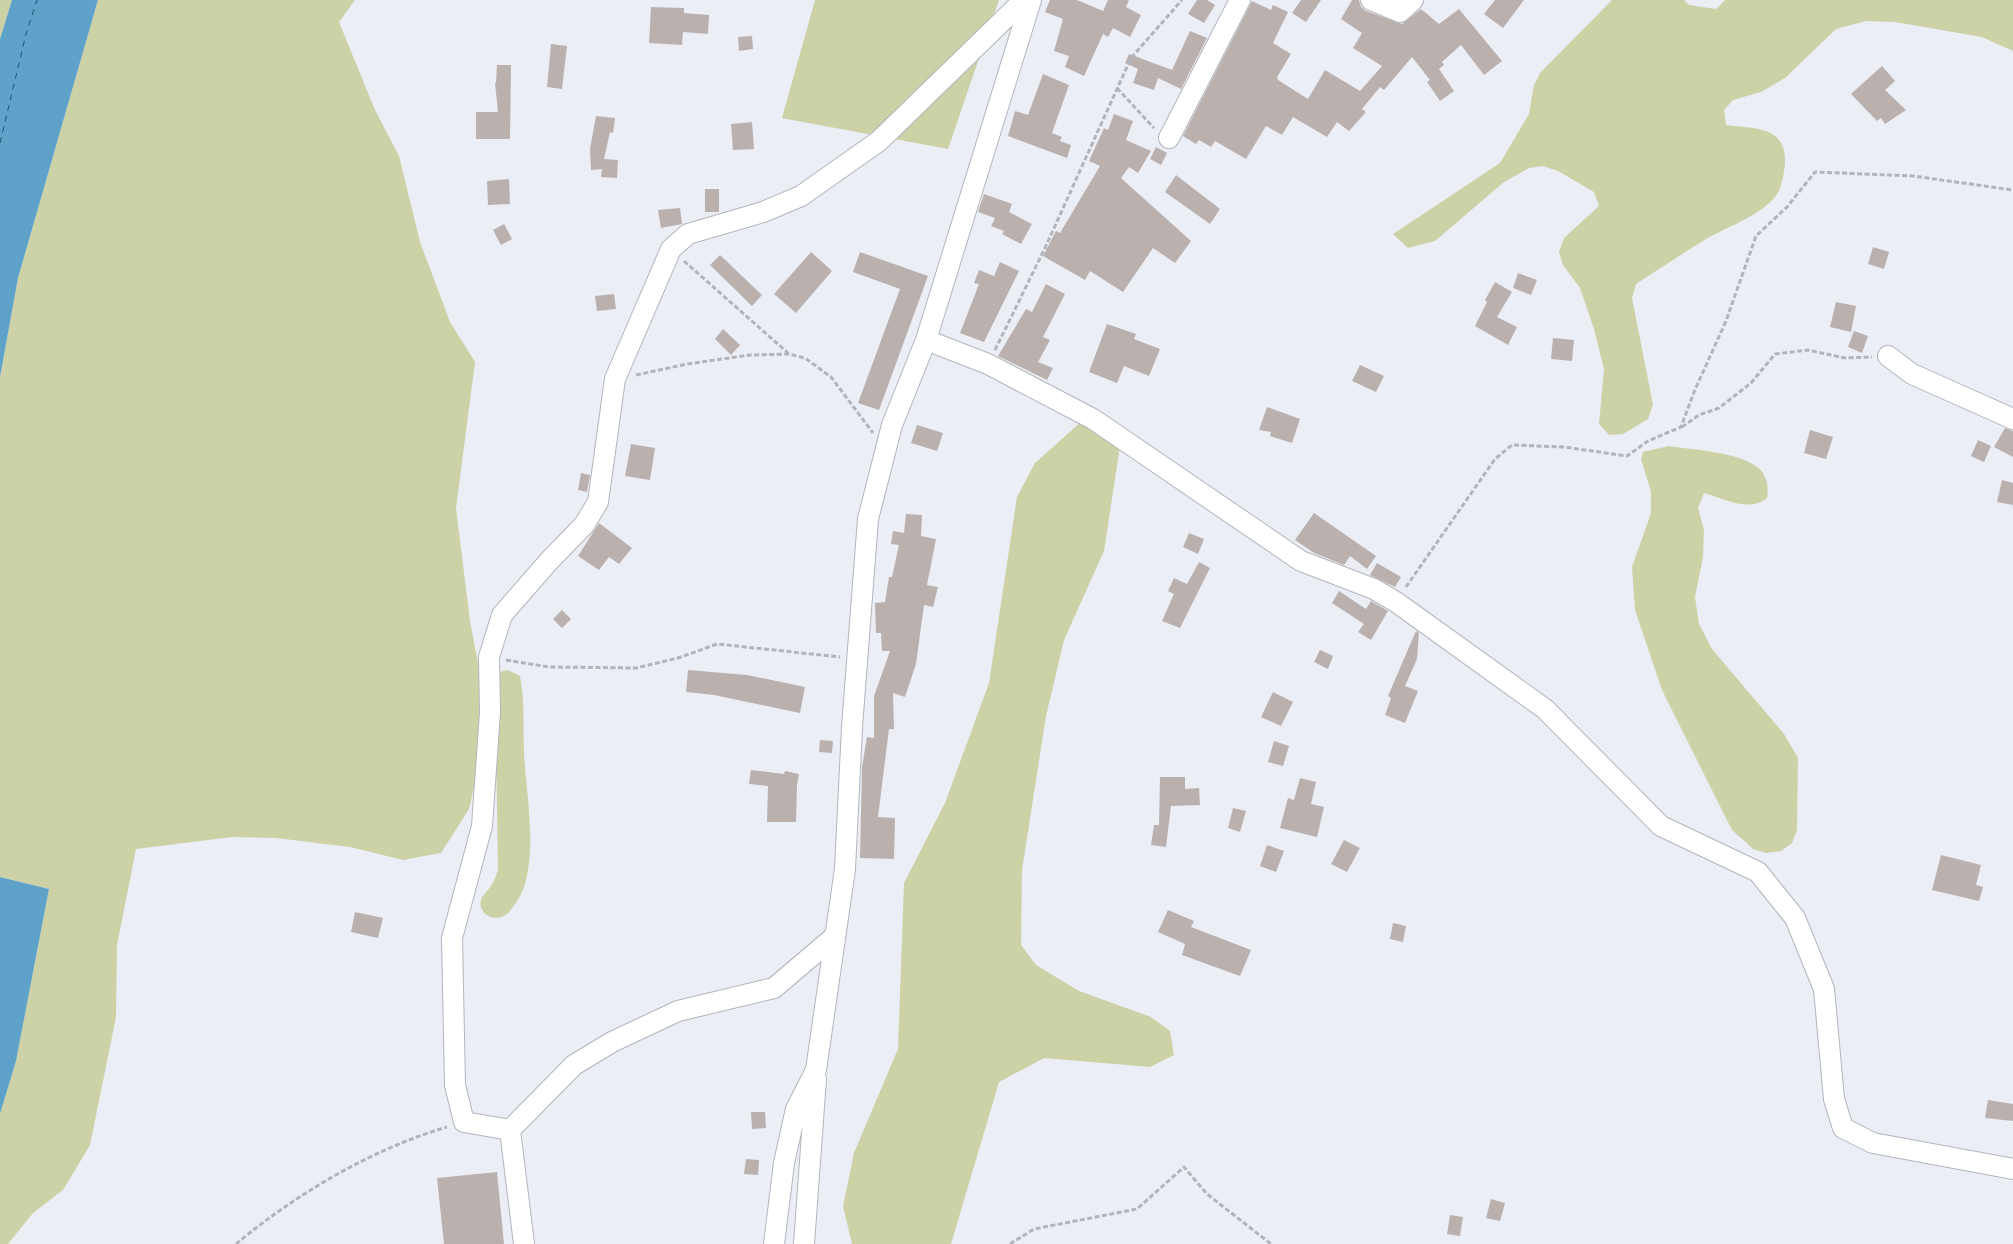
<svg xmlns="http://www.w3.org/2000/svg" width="2013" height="1244" font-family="'Sofia Sans Condensed',sans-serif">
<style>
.green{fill:#ccd1a6}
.water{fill:#5fa2c9}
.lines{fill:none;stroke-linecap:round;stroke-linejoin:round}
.ferry{stroke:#205570;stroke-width:1;stroke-dasharray:6 5;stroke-linecap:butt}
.building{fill:#bab1af}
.street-casing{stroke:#b2b5bc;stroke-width:22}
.path{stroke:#b1b4ba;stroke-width:3;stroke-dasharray:5 2.5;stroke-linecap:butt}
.street{stroke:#fff;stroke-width:20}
</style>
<rect width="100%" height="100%" fill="#ebeef5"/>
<path class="green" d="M0 0H12L0 39Z
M98 0H355L339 22 375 110 399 156 420 242 450 322 475 362 456 508 470 621 480 674V761L469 809 441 853 403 860 350 847 276 838 232 837 136 849 117 945 116 1017 90 1145 63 1190 33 1213 8 1244H0V1114L16 1061 49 889 0 877V377L18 278Z
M815 0H999L948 149 782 118Z
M1612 0H1684L1689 5 1716 9 1725 0H2013V51L1982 37 1895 22 1866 21 1836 29 1785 78 1761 92 1733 100 1724 110 1726 125C1753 129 1785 125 1785 161 1785 169 1782 184 1779 191 1766 214 1728 226 1706 239 1682 254 1659 269 1636 284L1632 298 1653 405 1648 419 1623 434 1609 435 1599 424 1604 369 1594 329 1580 288 1563 265 1559 252 1564 238 1599 206 1594 192 1558 171 1543 166 1529 168 1504 182 1435 241 1408 248 1393 234 1500 163 1529 114 1534 85 1540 73Z
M1081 422 1120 446 1104 551 1064 640 1046 716 1022 870 1021 945 1036 965 1079 991 1151 1017 1170 1031 1174 1055 1150 1067 1044 1058 999 1082 951 1244H852L843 1206 854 1153 898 1049 904 883 945 803 989 683 1017 497 1035 463Z
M1669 446C1694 450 1738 452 1757 467 1767 474 1769 487 1767 498 1749 513 1723 498 1704 493L1698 508 1704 530 1703 557 1695 597 1699 624 1712 649 1784 734 1798 758 1797 830 1792 843 1781 851 1766 853 1753 849 1732 830 1662 690 1635 610 1632 567 1651 513V492L1641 459 1643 452Z
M508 670 520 676C525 702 523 727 524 753 526 790 535 839 527 875 525 889 518 902 509 912 497 925 477 914 481 900 483 894 490 889 492 884 495 880 496 875 498 870L495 683C496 674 499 671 508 670Z"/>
<path class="water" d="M12 0H98L18 278 0 377V39Z
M0 877 49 889 16 1061 0 1114Z"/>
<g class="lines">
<path class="ferry" d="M0 143 26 34 37 0"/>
</g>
<path class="building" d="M1050 0H1077L1103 11 1108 0H1129L1126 7 1141 15 1130 37 1113 28 1108 37 1103 34 1084 76 1065 67 1069 56 1054 51 1063 19 1045 12Z
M1197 0H1207L1215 5 1204 23 1188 14Z
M1301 0H1321L1306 22 1292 13Z
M1352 0H1359L1361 7 1366 11 1402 24 1421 9 1439 24 1459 9 1502 61 1484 75 1461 45 1442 62 1444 65 1439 69 1454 91 1440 101 1427 82 1430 80 1412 57 1384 90 1380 87 1362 109 1366 112 1349 131 1337 122 1327 137 1293 117 1282 135 1266 126 1246 159 1215 141 1211 147 1199 140 1196 144 1183 136 1252 1 1271 10 1273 5 1288 12 1273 43 1291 54 1277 77 1278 80 1308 99 1325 70 1360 91 1382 66 1353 48 1362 33 1341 19Z
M1495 0H1524L1503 28 1484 14Z
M651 7 684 8V13L709 15 708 34 683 32 682 45 649 43Z
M1190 31 1207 38 1181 89 1158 78 1154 90 1133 83 1138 69 1125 63 1129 54 1172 70Z
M752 36 753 49 739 51 738 37Z
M551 44 567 46 562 89 547 87Z
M497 65H511L510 139H476V112H498L495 83H496Z
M1882 66 1895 81 1885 90 1906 110 1885 124 1881 118 1877 121 1851 94Z
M1043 74 1069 85 1052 133 1062 137 1060 141 1071 145 1067 158 1008 136 1015 111 1028 115Z
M1114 114 1133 121 1126 140 1151 151 1138 173 1129 167 1121 178 1191 241 1175 263 1153 248 1123 292 1090 271 1085 280 1043 256 1056 231 1060 233 1100 166 1089 161 1104 128 1108 130Z
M596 116 615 118 613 133 610 132 604 159 618 160 617 178 601 177 602 169 591 170 590 149Z
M752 122 754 149 733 150 731 124Z
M1156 147 1167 153 1161 165 1150 159Z
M1176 175 1220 209 1210 224 1165 192Z
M509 179 510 204 488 205 487 181Z
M705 189H719V212H705Z
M984 194 1012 204 1009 212 1032 224 1021 244 1002 234 1004 231 991 226 995 218 978 212Z
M680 208 682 224 661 228 658 210Z
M504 224 512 239 501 245 493 230Z
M1873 247 1889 252 1884 269 1868 264Z
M811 252 832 271 796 313 774 294Z
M860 252 928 276 879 410 858 403 900 289 853 272Z
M720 255 762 295 752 306 710 265Z
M1000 262 1019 271 984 342 960 333 979 284 974 283 979 270 994 276Z
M1518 273 1537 280 1531 295 1513 288Z
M1495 282 1512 292 1497 317 1517 327 1508 345 1475 326 1487 302 1485 300Z
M1046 284 1065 294 1043 337 1050 340 1038 362 1053 368 1047 380 998 356 1026 309 1032 312Z
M614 294 616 309 597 311 595 296Z
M1836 302 1856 306 1851 332 1830 327Z
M1107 324 1136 334 1134 339 1160 349 1149 376 1124 366 1117 383 1089 372Z
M723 329 740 345 731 355 715 339Z
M1854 331 1868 336 1862 353 1848 347Z
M1553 338 1574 340 1572 361 1551 359Z
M1360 365 1384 376 1376 392 1352 381Z
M1267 407 1300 419 1292 443 1270 436 1271 432 1259 430Z
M917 425 943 433 937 451 911 443Z
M2005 428 2013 431V457L1994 447Z
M1810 430 1833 437 1826 459 1804 453Z
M1978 440 1991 446 1984 462 1971 456Z
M631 444 655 448 650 480 625 476Z
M581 473 590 475 587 492 578 490Z
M2002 480 2013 483V505L1997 502Z
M1314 513 1376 556 1367 569 1350 556 1344 565 1314 553 1295 540Z
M906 514 922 515 921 536 936 539 927 585 938 587 933 607 924 605 916 664 905 697 893 693 894 729H889L878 817 895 818 894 859 860 858 862 767 867 737 874 738V696L890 651H882L881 633H876L875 603 885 602 889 577H892L899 545 891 544 893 531 904 533Z
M599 523 632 548 619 564 609 557 599 570 578 556Z
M1189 533 1204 539 1198 554 1183 547Z
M1199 562 1210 568 1180 628 1162 621 1174 594 1168 591 1174 578 1187 584Z
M1377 563 1401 577 1395 587 1370 575Z
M1339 591 1366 609 1371 601 1388 611 1371 640 1358 632 1364 624 1332 603Z
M562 610 571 619 562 628 553 619Z
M1416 631 1419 633 1417 659 1405 686 1418 691 1405 723 1385 715 1391 698 1388 696Z
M1320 650 1333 656 1328 669 1314 662Z
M688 670 747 675 805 687 800 713 714 695 686 692Z
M1273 692 1293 702 1281 726 1261 717Z
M820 740 833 741 832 753 819 752Z
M1274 741 1289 746 1283 766 1268 762Z
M751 770 784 774 785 771 799 774 797 785 796 822H767L768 786 749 784Z
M1160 777H1185V789L1199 788 1200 805 1171 806 1166 847 1151 845 1154 825H1159Z
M1300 778 1316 782 1311 804 1324 807 1317 837 1280 828 1288 798 1294 800Z
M1233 808 1246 811 1240 832 1228 828Z
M1344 840 1360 848 1347 872 1331 864Z
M1267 845 1284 851 1276 872 1260 866Z
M1941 855 1981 865 1976 885 1983 887 1979 901 1932 890Z
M1168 910 1194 921 1191 927 1251 950 1240 976 1182 955 1185 944 1158 932Z
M355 912 383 918 378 938 351 932Z
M1393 923 1406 926 1403 942 1390 939Z
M1988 1100 2013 1104V1121L1985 1118Z
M751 1112H765L766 1128 752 1129Z
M746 1159 759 1160 758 1175 744 1174Z
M497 1172 504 1244H444L437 1178Z
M1491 1199 1505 1203 1500 1221 1486 1218Z
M1450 1215 1463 1217 1460 1236 1447 1234Z"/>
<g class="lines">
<g class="street-casing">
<path id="street" d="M1371 0 1400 12 1413 0
M1169 138 1240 0
M926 340 988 364 1093 419 1301 561 1374 589 1396 602 1545 709 1661 826 1758 872 1795 918 1824 989 1834 1099 1843 1128 1873 1143 2013 1169
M1888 356 1912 374 2013 419
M510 1130 464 1122 455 1085 452 938 482 826 490 712 489 657 502 615 549 561 584 525 598 502 615 379 671 249 688 234 763 212 801 196 879 141 1024 0
M510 1130 574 1065 612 1042 678 1011 774 988 834 937
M510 1130 524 1244
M774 1244 784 1163 796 1109 816 1070 845 869 852 727 868 519 892 425 926 340 1031 0
M804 1244 816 1079"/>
</g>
<path class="path" d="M1117 88 1154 128
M684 261 788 353
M995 350 1045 248 1131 58 1182 0
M636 375 687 364 750 355 789 354 805 358 831 377 873 433
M1682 427 1699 415 1719 408 1751 383 1775 354 1808 350 1845 358 1872 357
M1406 587 1495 459 1512 445 1564 447 1627 456 1648 441 1681 427 1694 392 1726 321 1756 236 1787 207 1815 172 1913 176 2013 190
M506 660 549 667 636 668 678 658 717 644 840 657
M236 1244C296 1194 372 1149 447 1127
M1010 1244 1034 1229 1137 1209 1184 1167 1207 1194 1271 1244"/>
<use href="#street" class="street"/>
</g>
</svg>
